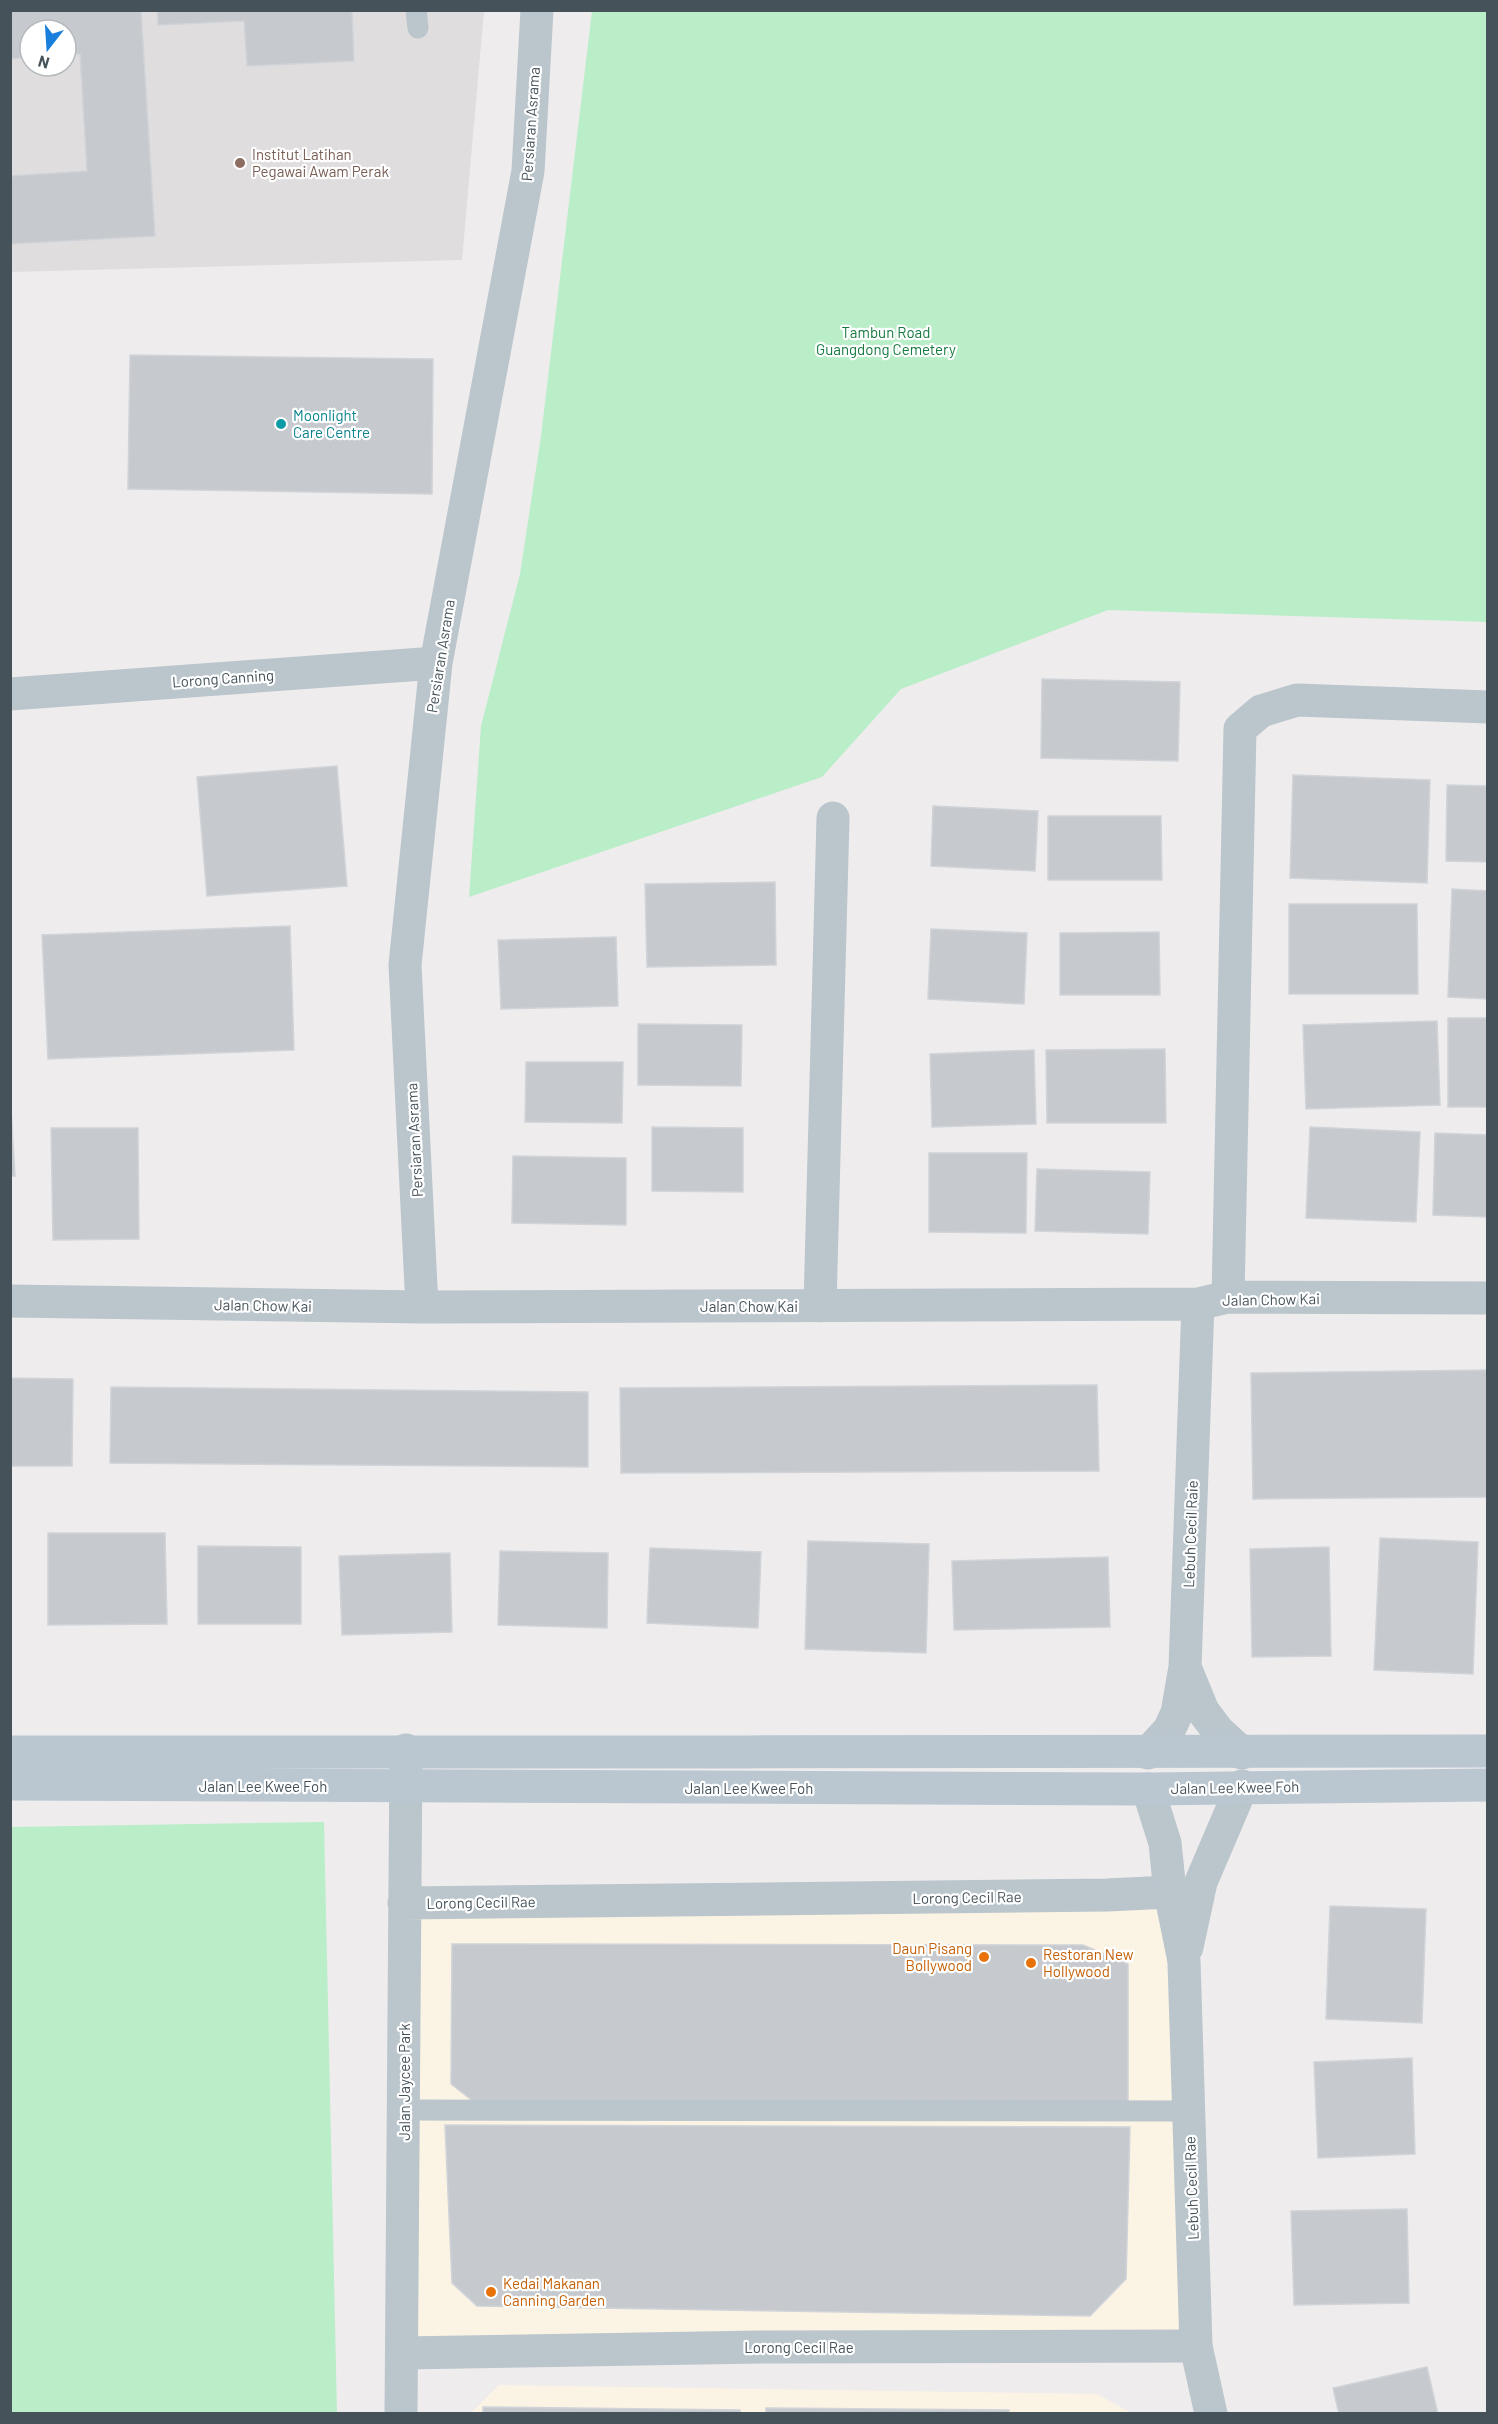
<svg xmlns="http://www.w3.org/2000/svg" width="1498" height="2424" font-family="Barlow,sans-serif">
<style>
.commercial{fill:#fbf3e4}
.education{fill:#e0dddf;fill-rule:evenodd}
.green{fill:#b9eec9}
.building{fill:#c6cacf;stroke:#d0d3d8;stroke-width:1.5}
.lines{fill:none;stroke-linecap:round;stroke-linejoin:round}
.service{stroke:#bac5cc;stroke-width:21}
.minor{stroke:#bac5cc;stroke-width:33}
.tertiary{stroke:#bac5cc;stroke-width:33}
.secondary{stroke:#bac7d1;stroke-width:33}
.education-dot{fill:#8d6e63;stroke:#fff;stroke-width:2}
.culture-dot{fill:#0f9aa8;stroke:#fff;stroke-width:2}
.food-dot{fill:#e8710a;stroke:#fff;stroke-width:2}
.labels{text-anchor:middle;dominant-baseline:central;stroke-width:4.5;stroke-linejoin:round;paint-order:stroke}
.street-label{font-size:15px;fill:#45525a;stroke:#fff}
.education-label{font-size:15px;fill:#785e54;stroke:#fff;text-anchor:start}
.park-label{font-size:15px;fill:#167a40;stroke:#fff}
.culture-label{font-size:15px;fill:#0d838f;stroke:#fff;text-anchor:start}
.food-label{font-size:15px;fill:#c56008;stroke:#fff;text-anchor:start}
</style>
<rect width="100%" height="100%" fill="#efeced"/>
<path class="commercial" d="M1163 1900 1190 2340 406 2348 410 1905Z
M499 2385 1097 2394 1131 2413 470 2414Z"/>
<path class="education" d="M10 11H484L462 260 11 272ZM30 30H66V66H30Z"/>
<path class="green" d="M592 11H1487V622L1108 610 901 689 822 777 469 897 481 726 520 574 541 436Z
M324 1822 337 2413H11V1827Z"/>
<path class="building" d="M10 10H141L155 236 10 244V176L87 171 80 54 66 55V30H30V57L10 59Z
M157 10H352L354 61 247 66 244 21 158 25Z
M130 355 433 359 432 494 128 489Z
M1042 679 1180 682 1178 761 1041 758Z
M337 766 347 886 207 896 197 777Z
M1293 775 1430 780 1427 883 1290 878Z
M1447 785 1488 786V862L1446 861Z
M933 806 1038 811 1035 871 931 866Z
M1048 816H1161L1162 880H1048Z
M775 882 776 965 647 967 645 884Z
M1452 889 1488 891V999L1448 997Z
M1289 904H1417L1418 994H1289Z
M290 926 294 1050 48 1059 42 935Z
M931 929 1027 933 1024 1004 928 999Z
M1159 932 1160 995H1060V933Z
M616 937 618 1006 501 1009 498 940Z
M1448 1018H1488V1107H1448Z
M1437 1021 1440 1105 1306 1109 1303 1025Z
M638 1024 742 1025 741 1086 638 1085Z
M1165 1049 1166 1123H1047L1046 1050Z
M1034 1050 1036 1124 932 1127 930 1054Z
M526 1062H623L622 1123 525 1122Z
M10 1092 15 1176H10Z
M652 1127 743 1128V1192L652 1191Z
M1310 1127 1420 1132 1416 1222 1306 1218Z
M51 1128H138L139 1239 53 1240Z
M1435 1133 1488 1135V1217L1433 1215Z
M929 1153H1027L1026 1233 929 1232Z
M513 1156 626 1158V1225L512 1223Z
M1037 1169 1150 1172 1148 1234 1035 1231Z
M1488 1370V1497L1253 1499 1251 1373Z
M10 1378 73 1379 72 1466H10Z
M1097 1385 1099 1471 621 1473 620 1388Z
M111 1387 588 1392V1467L110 1463Z
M48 1533H165L167 1624 48 1625Z
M1380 1538 1478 1542 1473 1674 1374 1670Z
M808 1541 929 1544 926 1653 805 1649Z
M198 1546 301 1547V1624H198Z
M1329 1547 1331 1656 1252 1657 1250 1549Z
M650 1548 761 1552 758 1628 647 1623Z
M500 1551 608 1553 607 1628 498 1625Z
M450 1553 452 1632 342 1635 339 1556Z
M1108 1557 1110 1627 954 1630 952 1561Z
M1330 1906 1426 1909 1422 2023 1326 2019Z
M452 1944 1083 1945 1128 1964V2103L473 2101 451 2084Z
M1412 2058 1415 2154 1318 2158 1314 2062Z
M445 2125 1130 2127 1126 2279 1090 2316 477 2306 452 2283Z
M1407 2209 1409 2303 1294 2305 1291 2211Z
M1427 2367 1438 2414H1339L1333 2388Z
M483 2407 740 2410V2414H483Z
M766 2408 1009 2410V2414H766Z"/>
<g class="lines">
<path class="service" d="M416 10 418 28
M404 2110 1189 2111"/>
<path class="minor" d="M10 694 436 663
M1228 1297 1240 729 1261 711 1297 700 1488 707
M10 1301 422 1307 1198 1304 1228 1297 1488 1298
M820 1306 833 818
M422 1307 405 965 436 663 528 171 537 10
M1185 1667 1203 1711 1218 1731 1242 1753
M1148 1753 1169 1730 1177 1713 1185 1667 1198 1304
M404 1903 1107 1895 1170 1892
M402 2353 760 2347 1196 2346
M401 2414 406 1750"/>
<path class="tertiary" d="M1148 1789 1165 1843 1170 1892 1184 1961 1196 2346 1211 2414
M1187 1947 1201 1882 1242 1786"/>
<path class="secondary" d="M10 1752C503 1749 995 1755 1488 1751
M10 1784 1148 1789 1488 1785"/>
</g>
<circle class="education-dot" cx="240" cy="163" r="6"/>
<circle class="culture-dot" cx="281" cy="424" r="6"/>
<g class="food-dot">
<circle cx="984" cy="1957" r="6"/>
<circle cx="1031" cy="1963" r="6"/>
<circle cx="491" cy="2292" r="6"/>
</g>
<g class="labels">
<g class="street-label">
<text transform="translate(530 124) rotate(-86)">Persiaran Asrama</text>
<text transform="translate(440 656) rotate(-81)">Persiaran Asrama</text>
<text transform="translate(223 678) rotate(-4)">Lorong Canning</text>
<text transform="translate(414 1140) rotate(-93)">Persiaran Asrama</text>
<text transform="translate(1271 1299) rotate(-1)">Jalan Chow Kai</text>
<text transform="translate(263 1305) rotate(1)">Jalan Chow Kai</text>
<text x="749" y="1306">Jalan Chow Kai</text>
<text transform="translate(1190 1534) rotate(-88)">Lebuh Cecil Raie</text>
<text x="263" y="1786">Jalan Lee Kwee Foh</text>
<text transform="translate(1235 1787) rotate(-1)">Jalan Lee Kwee Foh</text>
<text x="749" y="1788">Jalan Lee Kwee Foh</text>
<text transform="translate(967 1897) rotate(-1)">Lorong Cecil Rae</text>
<text transform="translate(481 1902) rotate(-1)">Lorong Cecil Rae</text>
<text transform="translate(404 2082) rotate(-90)">Jalan Jaycee Park</text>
<text transform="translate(1191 2188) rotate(-92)">Lebuh Cecil Rae</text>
<text x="799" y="2347">Lorong Cecil Rae</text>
</g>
<g class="education-label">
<text x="252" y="154">Institut Latihan<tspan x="252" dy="17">Pegawai Awam Perak</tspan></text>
</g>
<g class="park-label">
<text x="886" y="332">Tambun Road<tspan x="886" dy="17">Guangdong Cemetery</tspan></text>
</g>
<g class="culture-label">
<text x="293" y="415">Moonlight<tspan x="293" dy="17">Care Centre</tspan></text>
</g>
<g class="food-label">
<text x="972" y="1948" text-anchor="end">Daun Pisang<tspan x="972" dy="17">Bollywood</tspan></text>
<text x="1043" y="1954">Restoran New<tspan x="1043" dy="17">Hollywood</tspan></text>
<text x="503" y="2283">Kedai Makanan<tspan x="503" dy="17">Canning Garden</tspan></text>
</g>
</g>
<rect width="1498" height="2424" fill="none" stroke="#45525a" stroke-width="24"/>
<g transform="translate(48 48) rotate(197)"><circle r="28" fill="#ffffff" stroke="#b5babd" stroke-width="1.5"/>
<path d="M0-4.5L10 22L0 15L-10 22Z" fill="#187fdd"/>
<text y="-9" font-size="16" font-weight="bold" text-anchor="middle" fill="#45525a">N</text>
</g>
</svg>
